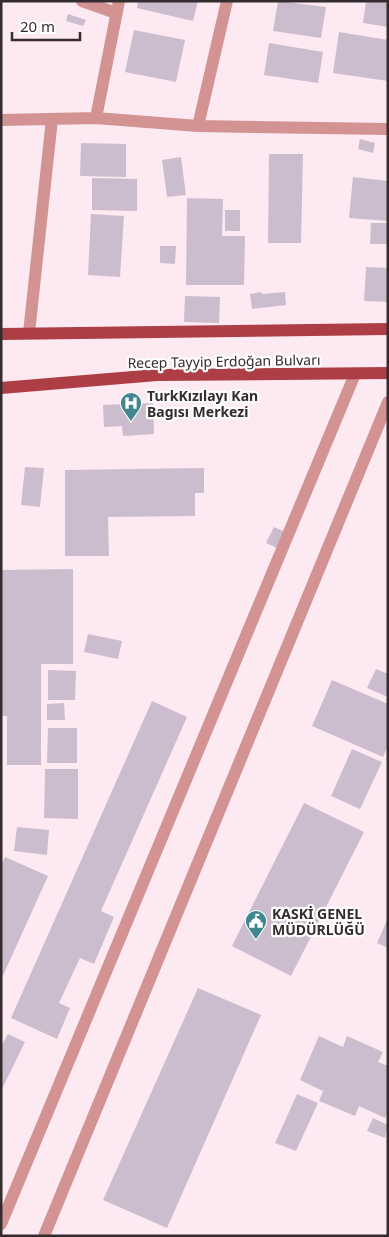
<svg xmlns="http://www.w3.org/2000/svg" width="389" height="1237" font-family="'Noto Sans',sans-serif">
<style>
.building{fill:#ccbdce}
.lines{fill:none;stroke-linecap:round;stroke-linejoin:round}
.minor{stroke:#d29392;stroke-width:12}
.major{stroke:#ad3e45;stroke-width:12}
.labels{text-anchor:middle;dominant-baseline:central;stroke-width:4.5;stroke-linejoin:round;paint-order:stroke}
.street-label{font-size:14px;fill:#352c2f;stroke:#fdfdfd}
.poi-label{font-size:14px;font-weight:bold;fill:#352c2f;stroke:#fdfdfd;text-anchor:start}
</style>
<rect width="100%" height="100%" fill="#fde9f1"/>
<path class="building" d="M138 1H198L193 21 137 8Z
M278 1 326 7 321 38 273 31Z
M366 1H388V27L363 23Z
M68 14 86 20 83 26 66 21Z
M134 30 185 40 176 82 125 72Z
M339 32 388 40V81L333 73Z
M269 43 323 52 318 83 264 75Z
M360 139 375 143 373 153 358 149Z
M81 143 126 144V177L80 176Z
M269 154H303L301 243H268Z
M181 157 186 195 167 197 162 160Z
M353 177 388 181V221L349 218Z
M92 178 137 179V211L92 210Z
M187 198 223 199 222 236H245L244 285H186Z
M225 210H240V231H225Z
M91 214 124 216 120 277 88 275Z
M371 223H388V244H370Z
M160 246H176L175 264 160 263Z
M366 267 388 268V302L364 301Z
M261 292 262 294 285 292 286 305 252 309 250 294Z
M185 296 220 297 219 323 184 322Z
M153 403 154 434 123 436 122 426 104 427 103 405Z
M25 467 44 468 40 507 21 505Z
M204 468V493H195V516L108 517 109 556H65V470Z
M274 527 285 532 277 548 266 543Z
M73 569V664H41V765H7V716H1V570Z
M88 634 122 641 118 659 84 652Z
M376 669 388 674V697L367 688Z
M48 670 76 671 75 700H48Z
M332 680 388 704V746L383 757 312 726Z
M152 701 187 717 101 911 114 917 94 964 80 958 59 1003 70 1008 57 1039 11 1018Z
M64 703 65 720H47V704Z
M48 728H77V763H47Z
M352 749 382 762 360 809 331 796Z
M45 769H78V819L44 818Z
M304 803 364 832 291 976 232 946Z
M17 827 49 830 47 855 14 851Z
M5 857 48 876 1 980V865Z
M388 918V948L377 943Z
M198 988 261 1015 167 1228 103 1200Z
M8 1034 25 1042 1 1091V1047Z
M319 1036 343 1047 347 1036 383 1052 378 1062 388 1066V1111L385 1118 359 1106 355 1116 319 1101 323 1091 300 1080Z
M297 1094 318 1103 296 1151 275 1143Z
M373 1118 388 1125 385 1138 367 1131Z"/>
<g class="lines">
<path class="minor" d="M82 1 116 13
M96 118 119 1
M1 120 96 118 198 126 388 129
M198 126 227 1
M29 333 52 119
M1 1224 355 374
M44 1236 388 402"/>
<path class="major" d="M1 334 388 329
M1 388 157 375 388 373"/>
</g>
<defs>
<g id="hospital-pin" transform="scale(1.125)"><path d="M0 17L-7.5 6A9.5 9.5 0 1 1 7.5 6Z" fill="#3f868e" stroke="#fdfdfd"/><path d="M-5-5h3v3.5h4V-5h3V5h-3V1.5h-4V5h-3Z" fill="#fff"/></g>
<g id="civic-pin" transform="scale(1.125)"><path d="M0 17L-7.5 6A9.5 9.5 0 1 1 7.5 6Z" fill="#3f868e" stroke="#fdfdfd"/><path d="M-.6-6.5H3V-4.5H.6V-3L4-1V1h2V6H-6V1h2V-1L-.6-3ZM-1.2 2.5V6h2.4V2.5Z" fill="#fff"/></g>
</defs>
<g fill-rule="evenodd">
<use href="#hospital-pin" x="131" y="403"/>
<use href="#civic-pin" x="256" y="921"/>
</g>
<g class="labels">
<g class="street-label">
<text transform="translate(224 361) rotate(-1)">Recep Tayyip Erdoğan Bulvarı</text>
</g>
<g class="poi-label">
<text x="147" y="395">TurkKızılayı Kan<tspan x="147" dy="16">Bagısı Merkezi</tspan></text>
<text x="272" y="913">KASKİ GENEL<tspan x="272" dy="16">MÜDÜRLÜĞÜ</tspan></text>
</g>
</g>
<rect width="389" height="1237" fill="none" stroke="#352c2f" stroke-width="5"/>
<path d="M12 32v8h68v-8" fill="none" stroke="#352c2f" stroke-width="2.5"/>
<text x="20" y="32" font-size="15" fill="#352c2f" stroke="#fdfdfd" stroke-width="4" paint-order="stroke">20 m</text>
</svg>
